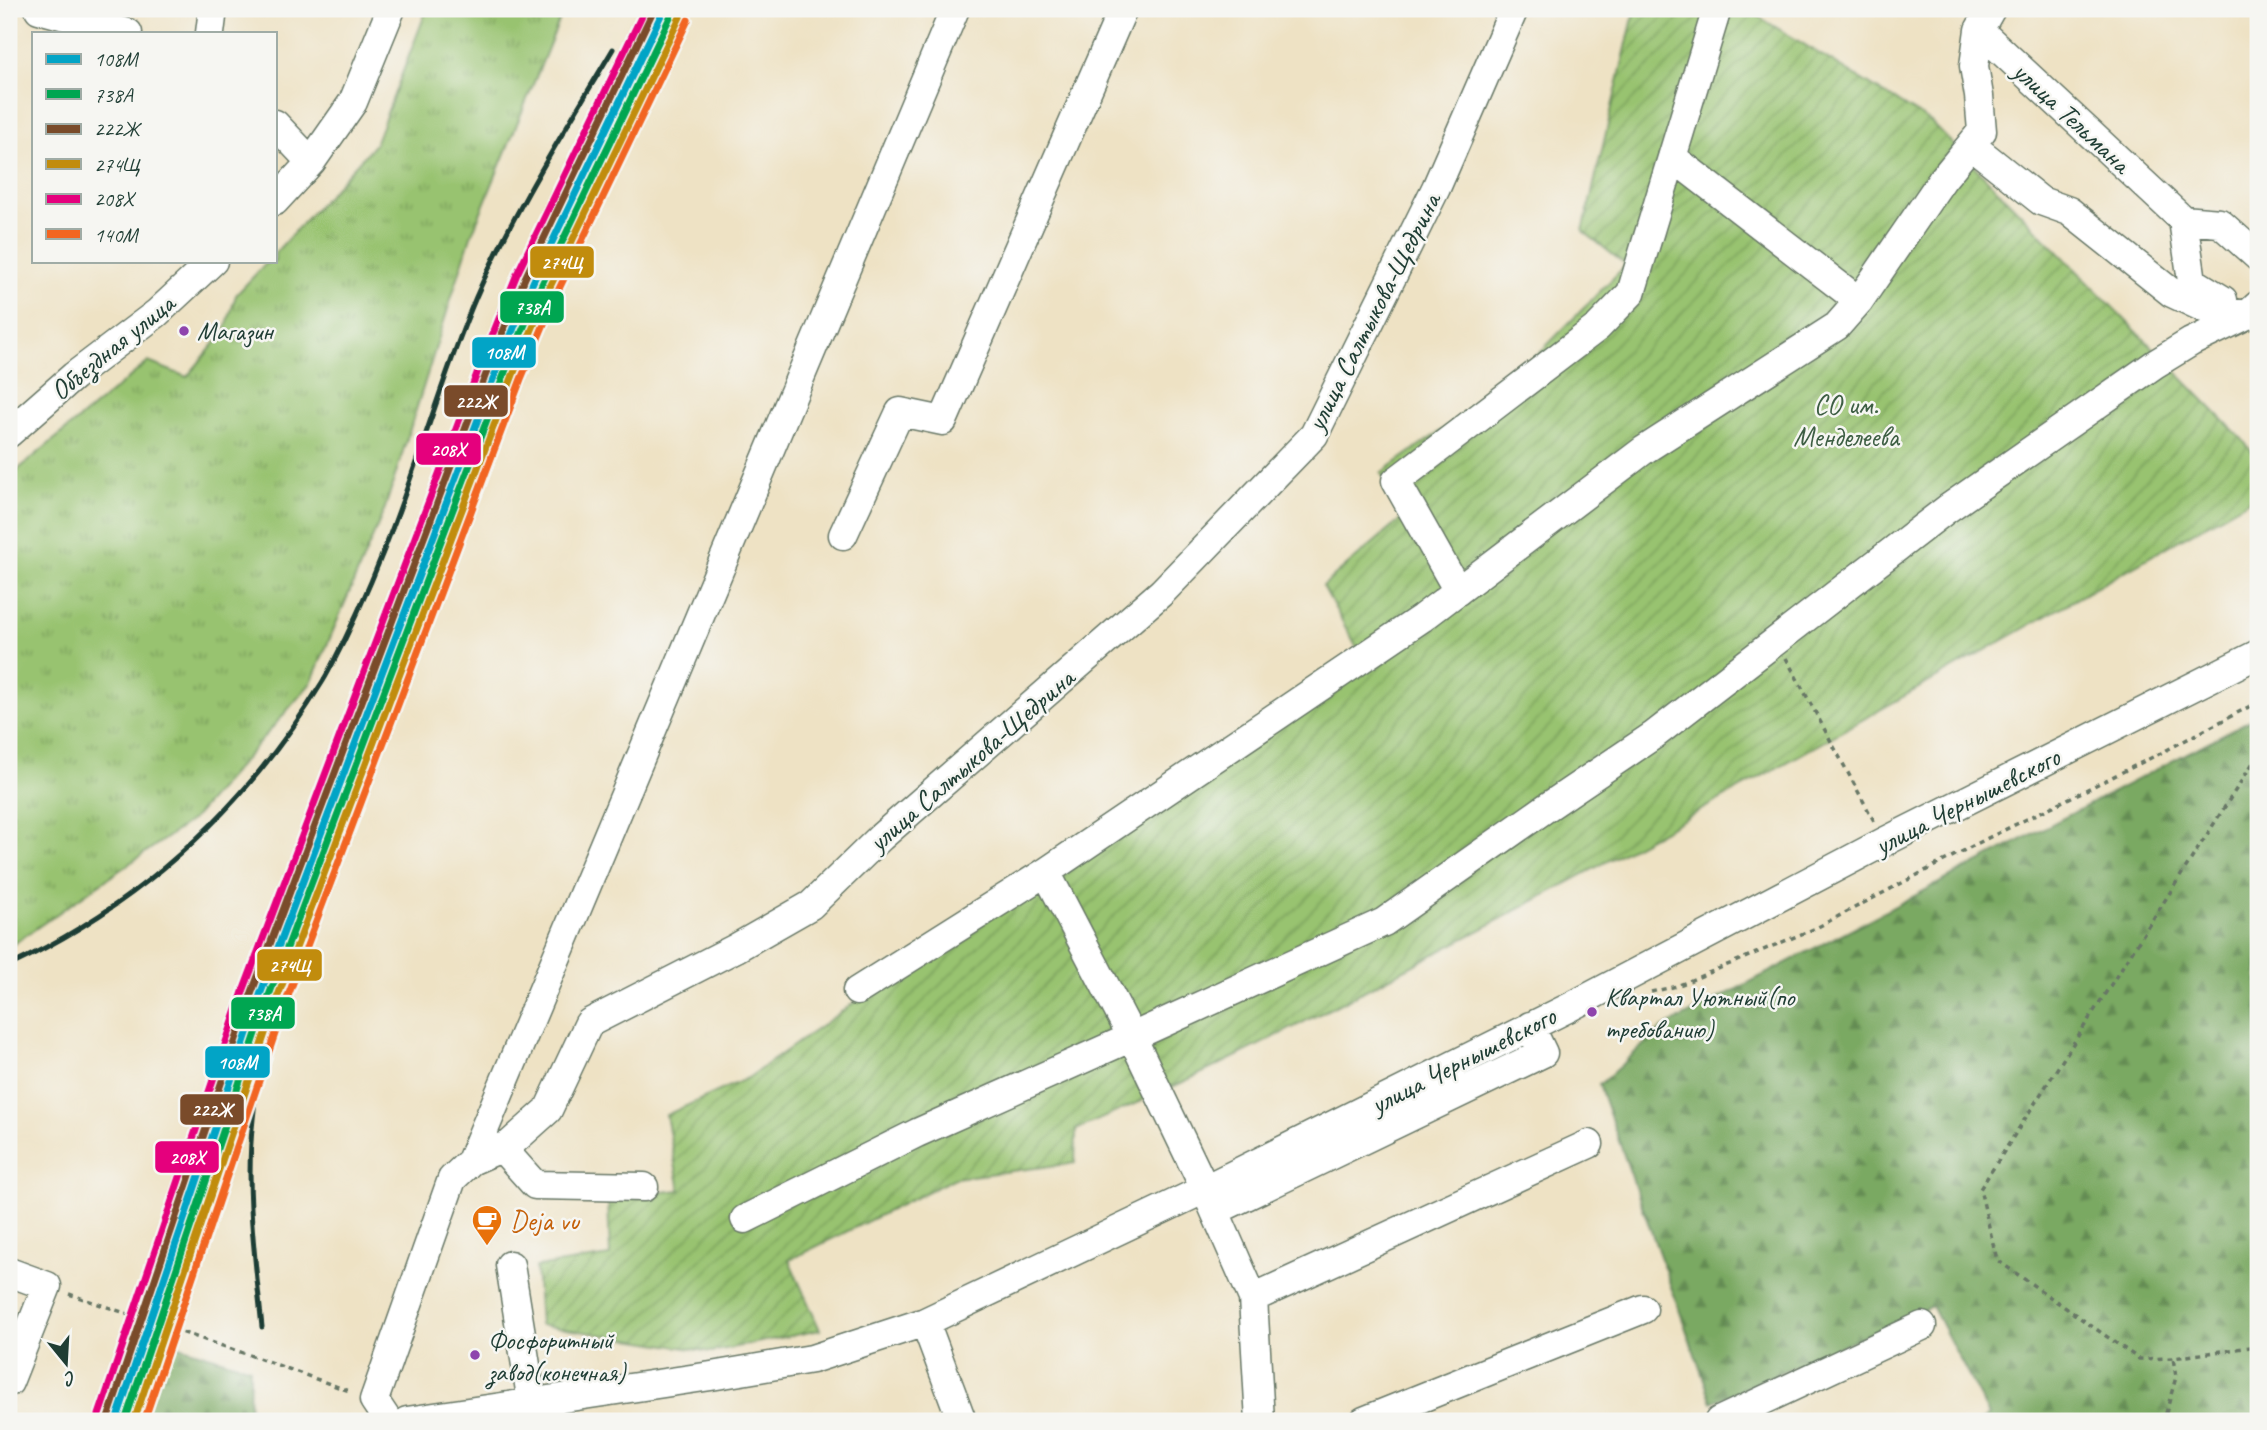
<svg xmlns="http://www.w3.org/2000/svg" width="2267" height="1430" font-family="Caveat,sans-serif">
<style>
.grass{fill:url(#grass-tufts);stroke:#5c8052;stroke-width:2}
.forest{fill:url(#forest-firs);stroke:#4c734b;stroke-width:2}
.garden{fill:url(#garden-furrows);stroke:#5c8052;stroke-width:2}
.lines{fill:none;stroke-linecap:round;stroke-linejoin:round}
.minor-casing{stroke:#677766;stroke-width:31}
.path{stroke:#677766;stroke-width:3.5;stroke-dasharray:5 5;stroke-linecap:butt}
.minor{stroke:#fff;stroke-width:28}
.rail{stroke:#1f3d34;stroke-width:5}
.rail-1-casing{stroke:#f6f6f2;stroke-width:12}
.rail-2-casing{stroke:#f6f6f2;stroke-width:12}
.rail-3-casing{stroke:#f6f6f2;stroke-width:12}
.rail-4-casing{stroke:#f6f6f2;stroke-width:12}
.rail-5-casing{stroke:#f6f6f2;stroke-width:12}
.rail-6-casing{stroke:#f6f6f2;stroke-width:12}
.rail-1{stroke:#02a4c6;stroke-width:7}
.rail-2{stroke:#00a651;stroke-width:7}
.rail-3{stroke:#7a4b2a;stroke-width:7}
.rail-4{stroke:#c18c0d;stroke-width:7}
.rail-5{stroke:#e5007d;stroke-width:7}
.rail-6{stroke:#f26522;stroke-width:7}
.bus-dot{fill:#8e44ad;stroke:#f6f6f2;stroke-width:2.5}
.labels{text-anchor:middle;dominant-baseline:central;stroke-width:5;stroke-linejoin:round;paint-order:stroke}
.bus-label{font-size:26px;fill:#1f3d34;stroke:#f6f6f2;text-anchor:start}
.street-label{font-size:28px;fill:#1f3d34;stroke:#f6f6f2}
.park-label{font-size:28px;fill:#3d5e43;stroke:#f6f6f2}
.food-label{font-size:28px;fill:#c56008;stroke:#f6f6f2;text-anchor:start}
.line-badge{stroke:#f6f6f2;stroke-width:2.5}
.badge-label{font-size:19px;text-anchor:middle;font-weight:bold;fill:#fff}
</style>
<defs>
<pattern id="grass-tufts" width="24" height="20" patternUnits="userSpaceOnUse" patternTransform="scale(1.75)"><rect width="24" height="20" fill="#98c370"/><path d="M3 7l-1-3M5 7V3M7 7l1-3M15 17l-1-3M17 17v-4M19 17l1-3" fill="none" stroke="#7ba05d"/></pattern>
<pattern id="forest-firs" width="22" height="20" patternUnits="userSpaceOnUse" patternTransform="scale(1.75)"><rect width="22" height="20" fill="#7aa962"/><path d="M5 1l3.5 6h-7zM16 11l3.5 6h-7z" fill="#638b52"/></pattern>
<pattern id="garden-furrows" width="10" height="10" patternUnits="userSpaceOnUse" patternTransform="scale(1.75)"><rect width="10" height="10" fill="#98c370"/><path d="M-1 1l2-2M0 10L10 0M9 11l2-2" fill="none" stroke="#7ba05d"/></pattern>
</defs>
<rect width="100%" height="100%" fill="#f6f6f2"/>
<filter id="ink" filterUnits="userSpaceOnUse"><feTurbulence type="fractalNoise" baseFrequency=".0143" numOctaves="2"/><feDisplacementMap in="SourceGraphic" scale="14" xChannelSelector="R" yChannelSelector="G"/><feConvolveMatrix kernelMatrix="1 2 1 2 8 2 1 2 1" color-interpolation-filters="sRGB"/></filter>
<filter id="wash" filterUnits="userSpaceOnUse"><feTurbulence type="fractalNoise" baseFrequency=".00686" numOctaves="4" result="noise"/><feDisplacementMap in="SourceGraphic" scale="28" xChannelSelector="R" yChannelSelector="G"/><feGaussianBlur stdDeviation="1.57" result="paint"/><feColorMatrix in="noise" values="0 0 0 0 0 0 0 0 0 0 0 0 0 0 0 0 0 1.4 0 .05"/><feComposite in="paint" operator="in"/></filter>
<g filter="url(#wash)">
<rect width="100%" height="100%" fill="#eee2c4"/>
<path class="grass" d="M427 9H564L471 236 385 508 311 683 192 820 9 947V477L148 362 187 377 225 331 236 295 268 261H275V253L375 144Z"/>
<path class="forest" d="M2258 716V1421H1981L1989 1415 1932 1306 1712 1402 1599 1085 1662 1028Z
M154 1338 250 1368 249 1421H127Z"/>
<path class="garden" d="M1635 9H1746L1931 122 2242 439 2258 460V495C1918 689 1579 884 1229 1060 1179 1085 1127 1107 1076 1130L1075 1163 955 1178 789 1260 820 1330 711 1352 540 1325 536 1267 610 1256 608 1198 680 1190 666 1115 748 1078 862 997 1359 652 1323 586 1405 516 1381 473 1513 380 1626 265 1583 231Z"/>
</g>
<g filter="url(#ink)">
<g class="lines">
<g class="minor-casing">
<path id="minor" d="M39 9 128 33
M1991 9 1979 30 2183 220
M210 33 213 9
M275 124 311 162
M1971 145 2041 201 2069 211 2172 293 2204 308 2247 315
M1672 157 1859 301
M275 201 311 162 353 102 391 9
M2183 220 2192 281 2223 300
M2183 220 2220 223 2258 257
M9 433 74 376 157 313 213 261
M843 535 900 412 943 421 1123 9
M1458 591 1396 481 1598 327 1631 293 1717 9
M1046 872 1132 1037 1205 1189 1253 1298 1260 1421
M857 991 1046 872 1422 618 1644 450 1837 326 1859 301 1942 180 1982 131 1979 96 1974 66 1979 30
M502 1148 535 1185 644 1187
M471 1161 955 9
M1215 1211 1543 1053 1530 1026
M745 1219 917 1133 1132 1037 1384 922 1546 808 1654 735 1947 509 2155 364 2191 342 2247 315 2258 305
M510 1265 532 1403
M9 1272 47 1286 9 1382
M1253 1298 1589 1144
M925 1322 962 1421
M388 1421 374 1400 452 1179 471 1161 510 1144 548 1110 589 1023 736 948 811 905 881 837 1162 592 1314 435 1436 188 1514 9
M407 1421 711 1376 812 1359 925 1322 1205 1189 1570 1007 1884 842 2258 654
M1364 1421 1643 1309
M1719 1421 1922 1326"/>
</g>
<path class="path" d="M1786 658 1874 821
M2258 721 2253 727 2258 730
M2258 755 1980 1189 1997 1260 2139 1359 2173 1358 2258 1346
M1651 992 1677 986 1816 928 1986 839 2161 753 2258 702
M69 1294 261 1359 352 1392
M2161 1421 2164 1420 2176 1377 2173 1358"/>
<use href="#minor" class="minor"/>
<path class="rail" d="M9 966C143 903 246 808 323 681 331 668 337 654 344 641 363 602 380 562 395 521 423 447 445 370 476 297 514 210 565 130 613 49
M262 1327C255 1258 245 1188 253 1119 262 1029 291 941 315 854"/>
<g class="rail-1-casing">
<path id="rail-1" d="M116 1421 260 995 497 369 533 282 664 9"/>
</g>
<g class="rail-2-casing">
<path id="rail-2" d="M125 1421 268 998 505 372 541 286 672 13"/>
</g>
<g class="rail-3-casing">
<path id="rail-3" d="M108 1418 252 992 489 366 525 278 654 9"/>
</g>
<g class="rail-4-casing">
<path id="rail-4" d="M134 1421 276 1001 513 375 549 289 680 17"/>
</g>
<g class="rail-5-casing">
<path id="rail-5" d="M99 1415 244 989 481 363 517 274 645 9"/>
</g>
<g class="rail-6-casing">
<path id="rail-6" d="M144 1421 285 1004 521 379 557 293 688 20"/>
</g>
<use href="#rail-1" class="rail-1"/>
<use href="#rail-2" class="rail-2"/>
<use href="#rail-3" class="rail-3"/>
<use href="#rail-4" class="rail-4"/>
<use href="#rail-5" class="rail-5"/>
<use href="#rail-6" class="rail-6"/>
</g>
</g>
<defs>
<g id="cafe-pin" transform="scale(1.575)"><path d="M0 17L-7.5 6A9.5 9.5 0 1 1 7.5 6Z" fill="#e8710a" stroke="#f6f6f2"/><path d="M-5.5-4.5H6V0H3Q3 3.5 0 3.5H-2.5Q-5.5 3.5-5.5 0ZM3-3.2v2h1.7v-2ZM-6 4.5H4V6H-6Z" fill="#fff"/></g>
</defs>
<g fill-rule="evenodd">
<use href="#cafe-pin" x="487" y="1220"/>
</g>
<g class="bus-dot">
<circle cx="184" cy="331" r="6"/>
<circle cx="1592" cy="1012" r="6"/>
<circle cx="475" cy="1355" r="6"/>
</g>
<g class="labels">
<g class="bus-label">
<text x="197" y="331">Магазин</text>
<text x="1605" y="997">Квартал Уютный(по<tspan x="1605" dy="32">требованию)</tspan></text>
<text x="488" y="1340">Фосфоритный<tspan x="488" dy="32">завод(конечная)</tspan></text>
</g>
<g class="street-label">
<text transform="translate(2072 117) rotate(43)">улица Тельмана</text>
<text transform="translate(1373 312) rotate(-63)">улица Салтыкова-Щедрина</text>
<text transform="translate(112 347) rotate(-39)">Объездная улица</text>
<text transform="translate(971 760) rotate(-41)">улица Салтыкова-Щедрина</text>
<text transform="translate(1967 801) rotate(-27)">улица Чернышевского</text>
<text transform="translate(1463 1060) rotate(-27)">улица Чернышевского</text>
</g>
<g class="park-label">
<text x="1846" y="404">СО им.<tspan x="1846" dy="32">Менделеева</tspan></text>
</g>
<g class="food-label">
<text x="510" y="1220">Deja vu</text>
</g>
</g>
<g class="line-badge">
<rect x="529" y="245" width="66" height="34" rx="7" fill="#c18c0d"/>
<rect x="499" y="290" width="66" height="34" rx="7" fill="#00a651"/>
<rect x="471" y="336" width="66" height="33" rx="7" fill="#02a4c6"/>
<rect x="443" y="384" width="66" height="34" rx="7" fill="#7a4b2a"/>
<rect x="415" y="432" width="67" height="34" rx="7" fill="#e5007d"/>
<rect x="256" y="948" width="67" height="34" rx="7" fill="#c18c0d"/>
<rect x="230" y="996" width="66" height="34" rx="7" fill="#00a651"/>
<rect x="204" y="1045" width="67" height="34" rx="7" fill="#02a4c6"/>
<rect x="179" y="1093" width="66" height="33" rx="7" fill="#7a4b2a"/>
<rect x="154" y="1140" width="66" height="34" rx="7" fill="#e5007d"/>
</g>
<g class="badge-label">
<text x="562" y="269">274Щ</text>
<text x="532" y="314">738А</text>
<text x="504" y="359">108М</text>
<text x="476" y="408">222Ж</text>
<text x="448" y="456">208Х</text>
<text x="290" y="972">274Щ</text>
<text x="263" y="1020">738А</text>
<text x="237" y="1069">108М</text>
<text x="212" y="1116">222Ж</text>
<text x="187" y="1164">208Х</text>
</g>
<rect width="2267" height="1430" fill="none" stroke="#f6f6f2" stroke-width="35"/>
<rect x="32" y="32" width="245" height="231" fill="#f6f6f2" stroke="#a0aca6" stroke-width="2"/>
<rect x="46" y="54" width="35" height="10" fill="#02a4c6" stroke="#a0aca6" stroke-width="2"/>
<text x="94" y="66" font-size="21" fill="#1f3d34">108М</text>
<rect x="46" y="89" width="35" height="10" fill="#00a651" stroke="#a0aca6" stroke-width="2"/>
<text x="94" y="102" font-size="21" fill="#1f3d34">738А</text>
<rect x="46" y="124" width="35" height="10" fill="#7a4b2a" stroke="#a0aca6" stroke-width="2"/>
<text x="94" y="136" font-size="21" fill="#1f3d34">222Ж</text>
<rect x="46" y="159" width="35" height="10" fill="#c18c0d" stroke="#a0aca6" stroke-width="2"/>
<text x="94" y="172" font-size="21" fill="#1f3d34">274Щ</text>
<rect x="46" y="194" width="35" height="10" fill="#e5007d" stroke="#a0aca6" stroke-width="2"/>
<text x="94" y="206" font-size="21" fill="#1f3d34">208Х</text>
<rect x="46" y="229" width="35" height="10" fill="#f26522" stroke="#a0aca6" stroke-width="2"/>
<text x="94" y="242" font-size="21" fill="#1f3d34">140М</text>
<g transform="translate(66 1363) rotate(162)" stroke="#f6f6f2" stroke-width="5" paint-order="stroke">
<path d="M0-5L12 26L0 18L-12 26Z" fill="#1f3d34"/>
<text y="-10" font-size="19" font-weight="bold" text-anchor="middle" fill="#1f3d34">С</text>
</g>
</svg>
